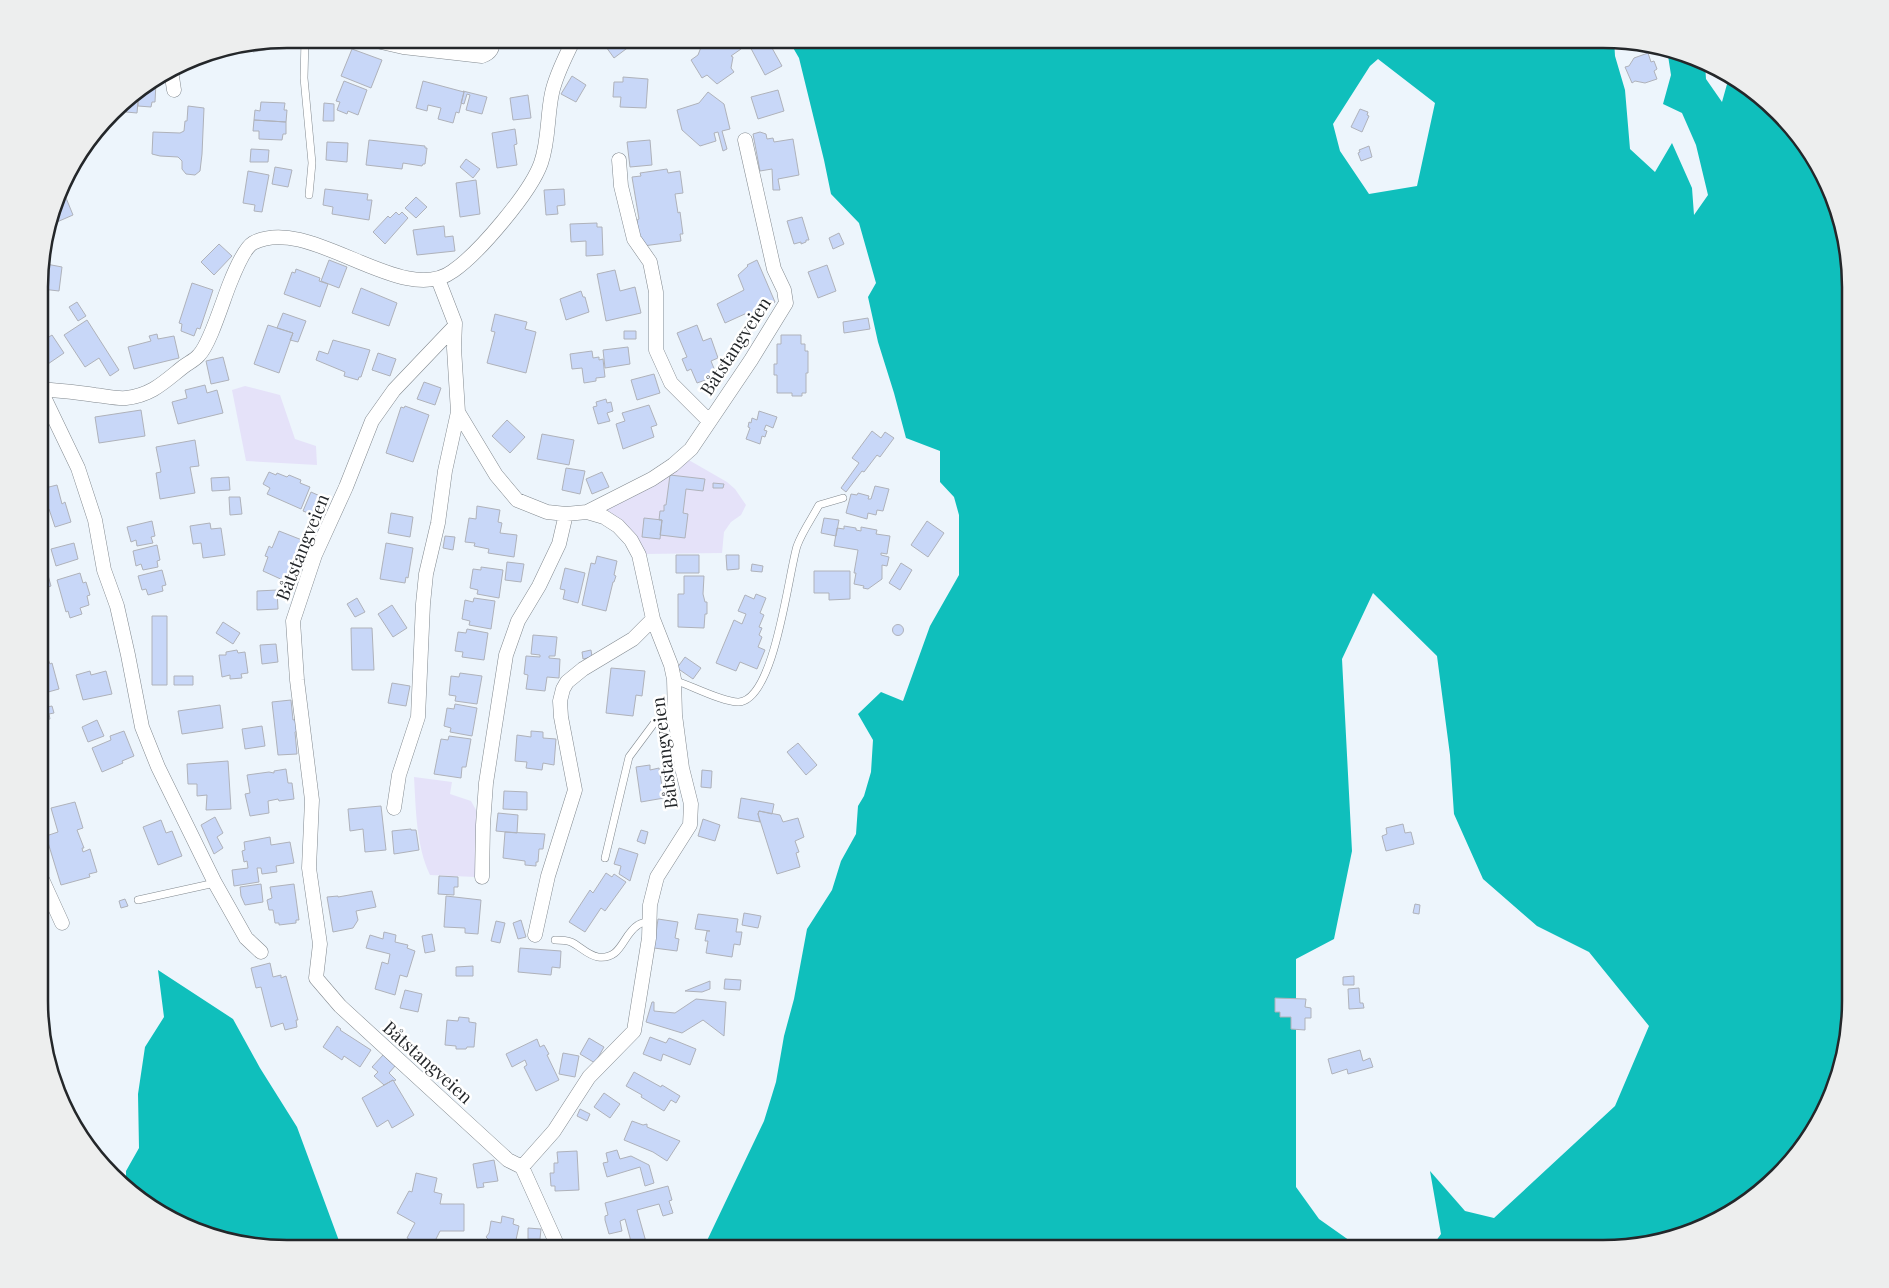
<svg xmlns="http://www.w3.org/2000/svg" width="1889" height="1288" font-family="'Playfair Display',serif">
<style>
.green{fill:#e5e2f9}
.water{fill:#0fbfbc;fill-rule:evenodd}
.building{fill:#c8d7f8;stroke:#afb2ba}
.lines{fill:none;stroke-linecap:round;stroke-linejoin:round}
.service-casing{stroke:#82898f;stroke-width:8}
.minor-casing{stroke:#82898f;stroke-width:15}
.service{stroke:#fff;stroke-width:7}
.minor{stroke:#fff;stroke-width:14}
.labels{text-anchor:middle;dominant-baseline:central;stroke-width:5;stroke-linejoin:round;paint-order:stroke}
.street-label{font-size:18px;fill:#24272a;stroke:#fff}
.rim{fill:none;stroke:#24272a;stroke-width:2.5}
</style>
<rect width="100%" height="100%" fill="#edf5fc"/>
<path class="green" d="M245 386 280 395 295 439 316 446 317 465 246 461 232 390Z
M687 459 727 482 735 489 746 505 741 515 731 522 724 532 722 553 644 554 610 516 607 507Z
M414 777 452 782 450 794 471 801 476 810V877L430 875C416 845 416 810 414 777Z"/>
<path class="water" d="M788 39H1614L1615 56 1625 90 1630 149 1655 172 1672 143 1692 188 1694 215 1708 195 1696 145 1682 113 1663 104 1671 75 1667 49 1683 52 1705 64 1706 79 1722 102 1729 77 1753 90 1789 123 1825 176 1850 270V1018L1837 1082 1799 1152 1766 1188 1713 1224 1667 1241 1603 1249H1430L1441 1234 1430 1171 1465 1211 1494 1218 1615 1106 1649 1026 1589 952 1537 926 1483 879 1454 814 1450 755 1437 656 1373 593 1342 659 1352 851 1334 939 1296 959V1187L1319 1219 1353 1243 1359 1249H703L764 1121 776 1082 784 1036 794 999 807 929 832 890 841 861 856 834 858 806 864 796 871 772 873 740 858 714 881 692 903 701 930 626 959 575V515L954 497 940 482V451L906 438 894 393 878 342 868 297 876 283 859 223 831 194 824 160 799 58ZM1378 59 1435 103 1417 186 1369 194 1340 151 1333 124 1370 66Z
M158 970 233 1019 260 1068 297 1127 342 1249H270L206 1236 136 1198 126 1188V1171L139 1148 138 1094 145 1047 164 1017Z"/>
<path class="building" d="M602 39H631L634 43 614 58 601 40Z
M708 39H734L741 49 731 56 733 57 731 68 734 72 717 84 707 75 702 78 691 60 698 55 703 42Z
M746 39H771L775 46 772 48 782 66 765 75Z
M278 40 280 47 253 52 252 46Z
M352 49 382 60 371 88 341 76Z
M1648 53 1651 62 1654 61 1657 69 1654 71 1657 79 1645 83 1635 81 1632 83 1625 67 1629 66 1634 58Z
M572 76 586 85 576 102 561 94Z
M623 77 648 79 646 108 620 107 621 97H613L614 82H623Z
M159 78 158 82H156L155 102H152L151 107 138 106V101L129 100V96L146 86 154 87V81Z
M344 81 367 90 358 115 348 111 347 114 337 110 340 102 336 101Z
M423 81 464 92 459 113 456 112 453 123 438 119 441 108 428 105 427 111 416 108Z
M778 90 784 111 758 119 751 97Z
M463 91 487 97 482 114 466 110 470 95 467 94 464 104 461 103 464 92Z
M708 92 724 104 730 129 722 131 727 149 723 151 718 132 714 133 716 141 700 146 682 130 677 110 699 103Z
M528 95 531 118 513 120 510 98Z
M127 100 138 101 137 113 126 112Z
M261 102 285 103 284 110H287L286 122 254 120 255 110 260 111Z
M324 103 334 104V121H323Z
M188 106 204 108 202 154 200 171 195 175 186 174 182 169V161L178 157 160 156 152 154 153 132 180 133 184 131 185 121H187Z
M1360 109 1368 112 1367 115 1369 116 1362 132 1351 127Z
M254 120 286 122V134H283L282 140 259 139V131H253Z
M515 129 517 144 514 145 517 165 497 168 492 133Z
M760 132 766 134 767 139 773 138 774 142 793 139 799 175 778 179 780 190H773L772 169 760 171 753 134Z
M369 140 425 146V148H427L425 164H423L422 166 403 163 402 169 366 165Z
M650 140 652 165 630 167 627 142Z
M327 142 348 143 347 162 326 160Z
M1369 146 1372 157 1361 161 1358 153 1360 152 1359 150Z
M251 149 269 150 268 162H250Z
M466 159 480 169 473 178 460 167Z
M275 167 292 170 288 187 272 184Z
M667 169 668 173 680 171 683 193 675 194 678 213 680 212 683 234H680L681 241 643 246 639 238 637 220 639 219 632 177 641 176 640 173Z
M248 171 269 175 262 212 254 211 255 205 243 203Z
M476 180 480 214 460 217 456 183Z
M325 189 368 194 367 200H372L369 220 332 214 333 207 323 205Z
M564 189 565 205 557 206 558 214 546 215 544 190Z
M64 193 73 215 50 225 59 195Z
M416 197 427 207 416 218 405 208Z
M396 212 399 215 402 212 408 218 385 244 373 232 388 216 390 218Z
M802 217 809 240H806V242L801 244V242L794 244 787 221Z
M597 223V227H602L603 255 586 256V241L571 242 570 224Z
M444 226 445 237 453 236 455 251 417 255 413 230Z
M839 233 844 244 833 249 829 238Z
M219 244 232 256 214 275 201 262Z
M329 260 347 267 339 288 321 281Z
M757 260 775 302 762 309 765 315 751 322 747 313 725 323 717 304 744 290 738 275 748 266 747 265Z
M41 263 62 267 59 291 42 289 43 287 41 286Z
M827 265 836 291 818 298 808 272Z
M296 269 320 278 319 281 328 284 320 307 284 294 292 272 295 273Z
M615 270 620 291 635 287 641 313 606 321 597 274Z
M192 283 213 290 200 329 197 328 194 336 181 331 182 324 179 323Z
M361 288 397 303 389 326 352 313Z
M581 291 583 297H585L589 312 566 320 560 299Z
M77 302 86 316 78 321 69 307Z
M283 313 306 321 298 342 290 340 293 333 277 328Z
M495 314 527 322 525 329 536 332 526 373 487 363 495 332 491 331Z
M868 318 870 329 844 333 843 322Z
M87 320 119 370 110 376 99 358 85 367 64 335Z
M268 325 293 333 279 373 254 364Z
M697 325 703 341 711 338 718 358 711 361 717 376 697 383 691 369 687 371 682 359 687 357 677 333Z
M624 331H636V339H624Z
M157 334 158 339 174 336 179 358 134 369 128 347 151 341 149 336Z
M52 335 64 353 45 366 41 360V342Z
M781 335H801V344H805V351H808V373H806V393H802V396H792V393H777V375H774V364H777V344H781Z
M333 340 370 350 361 377H359L358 380 344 376 345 372 316 360 319 351 328 354Z
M628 347 630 364 605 368 603 350Z
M592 351 593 358 599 357V360L603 359 605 377 596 378V381L584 383 582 368 572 369 570 354Z
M378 353 396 359 390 376 372 370Z
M223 357 229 380 211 384 206 361Z
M654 374 660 393 637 400 631 380Z
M424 382 441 388 435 405 417 399Z
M205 385 207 393 217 390 223 413 178 424 172 402 187 398 185 390Z
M606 399 607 403 611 402 613 411 607 413 610 421 598 424 593 407 597 406 596 402Z
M649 405 657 425 651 427 654 437 623 449 616 424 625 421 622 413Z
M405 406 429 415 413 462 386 453 401 407 404 408Z
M141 410 145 436 99 443 95 417Z
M759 411 777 417 773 428 766 425 764 430 767 431 765 437 762 436 760 444 746 439 750 428 748 427 749 422 751 423 752 418 757 420Z
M507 420 525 437 510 453 492 436Z
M872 431 881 438 885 432 894 438 880 457 877 455 864 472 862 471 846 492 841 488 859 463 852 458Z
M542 434 574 440 569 465 537 459Z
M195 440 199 466 190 467 195 493 160 499 156 473 161 472 156 447Z
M566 468 585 471 580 494 562 490Z
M269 472 276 475 277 473 287 477 289 475 301 480 300 483 310 487 301 509 267 494 270 488 263 484Z
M602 472 609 487 592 494 586 479Z
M670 475 705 479 703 491 686 489 683 513 688 514 685 538 660 535 662 520H659L660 511H664V505H666Z
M229 477 230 490 212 491 211 478Z
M713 483 724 484 723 488H713Z
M57 485 62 504 65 502 71 522 55 527 49 509 41 512V489Z
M875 486 889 489 883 511 877 510 876 515 868 513 867 519 846 513 851 494 857 495 858 493 869 496 868 499H871Z
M311 492 329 500 321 518 303 511Z
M229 497H240L242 514 230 515Z
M477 506 500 510 498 522 502 523 500 533 517 535 514 557 488 553 489 549 474 546 475 543 465 542 469 518 476 519Z
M391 513 413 517 410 537 388 533Z
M644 518 662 520 660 539 642 537Z
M824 518 839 520 836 536 821 533Z
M152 521 155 536 151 537 153 543 137 546 136 540 131 542 127 527Z
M927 521 944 533 928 557 911 545Z
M210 523 211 529 221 528 225 555 203 558 201 543 193 544 190 526Z
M844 526 856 528V530L861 531V527L877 530 876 534 890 536 887 554 881 553V555L889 557 887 566 882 565V579L868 589 863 588 864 586 854 584 856 573H854L858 550 834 546 837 528 844 529Z
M279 531 302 540 285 581 263 571 268 557 265 556 269 546 272 548Z
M445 536 455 537 453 550 443 548Z
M74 543 78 559 56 566 51 549Z
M386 543 413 548 408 578 406 577 405 583 380 579Z
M157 545 160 560 157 561 158 567 143 570 141 564 136 566 133 551Z
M676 555H699V573H676Z
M726 555H739V569L727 570Z
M597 556 617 561 614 575 616 576 614 582H613L606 611 582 605 591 563 595 564Z
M507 562 524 564 521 582 505 580Z
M901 563 912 570 900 590 889 583Z
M752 564 763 566 762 572 751 571Z
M481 567 503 570 499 598 477 594 478 590 470 588 473 569 481 570Z
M46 568 51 586 41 590V570Z
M565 568 585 573 578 603 563 599 565 590 560 589Z
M162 570 166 585 162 586 163 591 148 595 146 589 142 590 138 576Z
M814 571H850V599L829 600V593H814Z
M80 573 83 583 86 582 90 595 87 596 89 605 80 608 82 614 70 618 68 611 66 612 57 580Z
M684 576H704L703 594 705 602H707V614H705L704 628 678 627V594H684Z
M277 590 278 609 257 610V591Z
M756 594 766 598 760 613 764 615 759 627 762 628 759 635 762 637 758 647 765 650 757 669 740 662 736 671 716 663 734 620 742 624 746 614 738 611 745 595 754 599Z
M357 598 365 612 355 617 347 604Z
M474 598 495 601 491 629 469 625 470 621 462 619 465 600 473 602Z
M392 605 407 628 393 637 378 614Z
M152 616H167V685H152Z
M223 622 240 633 233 644 216 633Z
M892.5 630a5.5 5.5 0 1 1 11 0a5.5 5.5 0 1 1-11 0Z
M351 628H372L374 670H352Z
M467 629 488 633 484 660 462 657 463 652 455 651 458 632 466 633Z
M533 635 557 637 555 656H549V658L560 659 559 678 547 677 545 691 526 689 528 675 524 674 526 656 540 657V655L531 654Z
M276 644 278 662 262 664 260 645Z
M237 650 238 653 245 652 248 673 241 674 242 678 230 679V675L222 677 219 655H226V652Z
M591 650 592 657 583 659 582 652Z
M685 657 701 668 693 679 677 668Z
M48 659 50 664 52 663 59 689 41 694V661Z
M611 668 645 671 642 696 636 695 633 716 606 713Z
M90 671 91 675 106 671 112 694 83 700 76 675Z
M460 673 482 676 477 704 455 701 456 696 449 695 451 676 459 677Z
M174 676H193V685H174Z
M392 683 410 686 406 706 388 703Z
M44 697 47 707 52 706 54 713 49 714 50 719 41 721V698Z
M291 700 293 720 297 719 298 731 295 732 297 754 278 755 272 702Z
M455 704 477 708 472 736 450 732 451 728 444 726 447 708 454 709Z
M220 705 223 728 182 734 178 711Z
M97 720 104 736 88 742 82 727Z
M262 726 265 746 245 749 242 729Z
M124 731 134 756 122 761 123 763 102 772 92 748 111 740 110 736Z
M531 731 543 732V738L556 739 554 765 543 763 542 770 526 768 527 762 515 761 517 735 531 737Z
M449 736 471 739 466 767H462L461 778 434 774 441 739 448 740Z
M798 743 817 765 806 775 787 752Z
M228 761 231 809 206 810 207 795 197 796V784H188L187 764Z
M650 765V770L659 768 664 798 641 802 636 767Z
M286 769 288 783H292L294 799 279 801 278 799 268 801 269 813 250 816 245 794 250 793 247 775 269 772 274 773V771Z
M702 770 712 771 711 788 701 787Z
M504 791 527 792V810L503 809Z
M741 798 774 804 772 814 759 811 758 814 760 822 738 818Z
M75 802 83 828 77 830 84 848H82L83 852 90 849 97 872 89 874 90 877 61 885 46 836 58 832 51 808Z
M381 806 386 850 365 852 363 829 350 831 348 809Z
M759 811 780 815 783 822 798 818 804 837 795 841 799 852 796 853 800 867 777 874 758 814Z
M498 813 518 815 517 833 496 831Z
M215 817 223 833 217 837 223 848 214 854 201 825Z
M703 819 720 825 715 841 698 836Z
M161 820 166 833 172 831 182 856 158 865 143 827Z
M1403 824 1405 833 1411 832 1414 844 1386 851 1382 836 1387 834 1386 828Z
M411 829V830H416L419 850 394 854 392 831Z
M641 830 648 832 645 844 637 841Z
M505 832 545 834 543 849H539L538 862H536V866L525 865V861L503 858Z
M270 837 271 845 290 842 294 863 276 866 277 872 262 874 261 868H257L259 882 234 886 232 870 248 868 247 861 244 862 242 851 245 850 244 842Z
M619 848 638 854 630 881 619 874 621 866 614 864Z
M606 873 612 877 614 874 626 882 605 911 601 908 585 932 569 922 590 890 593 893Z
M439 876 458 877V887H454V895L438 894Z
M261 884 263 902 245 905 241 896 240 887Z
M294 884 299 920H296V923L279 925V923H275L273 910H269L267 900 272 898 270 887Z
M372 891 376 907 356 911 358 920 353 928 333 932 327 897 338 896V897Z
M446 896 481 900 478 934 465 933V928L444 927Z
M125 899 128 906 121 908 119 901Z
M1415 904 1420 905 1419 914 1413 913Z
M744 913 761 916 758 928 742 925Z
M698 914 738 919 736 932H742L740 945 734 944 732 957 706 953 708 941H705L707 931H710L695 929Z
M658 919 678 922 675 938 679 939 677 951 654 948Z
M521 920 526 937 518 939 513 923Z
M496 921 505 923 500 943 491 941Z
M384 932 396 935 395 942 408 945 407 948 415 951 407 977 400 975 395 995 375 989 382 962 388 964 390 954 366 948 370 935 383 939Z
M432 934 435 951 425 953 422 936Z
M520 948 561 951 560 968 552 967 551 975 518 972Z
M270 963 273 977 281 975V978L286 976 298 1020H296L297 1027 285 1030 283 1023 271 1027 261 987 256 988 251 968Z
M473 966V976H456V967Z
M1354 976V985H1343V977Z
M725 979 741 980 740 990 724 989Z
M710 981V989L702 992 685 991Z
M1359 988 1360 1003H1363L1364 1008 1349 1009 1348 989Z
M405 990 422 994 418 1012 400 1008Z
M1275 998 1306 999 1305 1007 1311 1008V1018H1305V1030L1291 1029V1017H1280V1012H1275Z
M696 999 726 1002 724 1036 703 1020 682 1033 646 1022 652 1002H654V1011L675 1013Z
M459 1017 469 1018V1022L476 1023 474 1047H467L466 1049H456V1046L445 1045 447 1020 458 1021Z
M337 1026 341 1029 340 1030 371 1050 360 1067 344 1056 342 1060 323 1047Z
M650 1037 666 1043 669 1038 696 1049 690 1065 663 1054 661 1061 643 1054Z
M589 1038 604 1047 595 1063 580 1054Z
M537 1039 540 1047 544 1045 549 1054 547 1055 559 1080 536 1091 524 1067 527 1065 525 1060 512 1067 506 1054Z
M1360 1050 1363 1061 1370 1058 1373 1067 1348 1074 1347 1069 1332 1074 1328 1059Z
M563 1053 579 1056 575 1077 559 1074Z
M383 1055 395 1066 389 1073 396 1080 394 1081 393 1080 384 1085 374 1076 378 1072 372 1067Z
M634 1072 661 1087 662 1085 680 1096 676 1103 671 1100 664 1111 641 1097 642 1095 626 1086Z
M393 1080 414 1115 392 1128 388 1120 377 1127 362 1098Z
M604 1093 620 1104 610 1118 594 1107Z
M580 1109 590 1114 587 1121 577 1116Z
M632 1121 643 1125 647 1124V1127L680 1141 667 1161 653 1152 624 1140Z
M617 1150 620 1159 631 1156 649 1165 654 1183 645 1186 640 1167 607 1177 603 1163 608 1162 606 1153Z
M577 1151 579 1190 555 1191V1186H551L550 1173H554V1163H558L557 1152Z
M494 1160 498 1181 483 1183 484 1187 477 1188 473 1164Z
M416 1173 437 1178 434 1192 442 1194 440 1204H464V1231H440L431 1249H427L407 1238 415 1223 397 1213 409 1191 412 1192Z
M668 1186 672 1200 669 1201 673 1213 663 1216 659 1204 637 1210 648 1249H633L625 1219 620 1221 622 1231 609 1234 605 1220V1216L608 1215 605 1203Z
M502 1216 514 1219 513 1224 519 1226 514 1249H486L488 1239 486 1237 489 1233 491 1221 501 1223Z
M528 1228 541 1229 540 1239H528Z
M528 1240 545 1241 544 1249H528Z"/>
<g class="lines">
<g class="service-casing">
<path id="service" d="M305 39 304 78 312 163 309 195
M674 680C690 685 724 703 739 702 775 699 788 575 797 546 802 532 812 518 819 505L843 498
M605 858 629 757 655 722 675 715
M138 900 215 883
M555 940C560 940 566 940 571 942 580 946 587 955 598 957 622 960 622 935 638 925 641 923 646 922 650 922"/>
</g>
<g class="minor-casing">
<path id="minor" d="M368 39 403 47 482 56C491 53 493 48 493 39
M171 70 174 90
M619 160 621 186 634 239 650 262 656 292V350L671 383 709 421
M438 279 455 323 454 348 458 412 496 475 517 500 547 512 566 514 587 512 604 517 618 526 631 540 639 555 653 619 671 665 674 679 675 715 682 768 691 804 690 825 657 877 650 905 649 938 634 1031 589 1077 554 1131 522 1167
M455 326 394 390 372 421 346 487 315 555 293 621 297 680 312 800 309 868 320 944 316 978 340 1006 508 1160 522 1167 559 1249
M41 389C59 391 77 392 95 395 105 396 117 399 126 398 152 395 164 382 183 367 188 363 195 360 199 355 210 344 223 300 230 283 234 273 244 248 253 243 309 213 402 309 453 271 479 253 531 192 541 163 549 140 547 116 552 93 556 74 566 56 574 39
M41 391 78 468 95 520 104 570 117 606 128 655 142 727 158 767 215 883 246 938 261 952
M587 512 652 479 673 465 691 449 751 360 786 303 784 290 774 269 745 140
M394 808 399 775 418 717 423 604 426 574 438 523 445 471 458 412
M41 877 62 923
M482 877 483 825 486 783 506 655 518 621 539 586 559 544 566 514
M535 935 548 876 575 790 561 717 560 701 563 689 567 682 583 669 633 639 653 619"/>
</g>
<use href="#service" class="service"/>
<use href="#minor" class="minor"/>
</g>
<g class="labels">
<g class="street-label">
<text transform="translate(735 346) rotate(-57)">Båtstangveien</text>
<text transform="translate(302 547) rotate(-68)">Båtstangveien</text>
<text transform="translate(664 753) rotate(-97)">Båtstangveien</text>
<text transform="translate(428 1062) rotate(42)">Båtstangveien</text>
</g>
</g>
<path d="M0 0H1889V1288H0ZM287 48H1603A239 239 0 0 1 1842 287V1001A239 239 0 0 1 1603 1240H287A239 239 0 0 1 48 1001V287A239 239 0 0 1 287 48Z" fill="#edeeee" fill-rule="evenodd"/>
<path class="rim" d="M287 48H1603A239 239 0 0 1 1842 287V1001A239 239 0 0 1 1603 1240H287A239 239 0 0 1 48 1001V287A239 239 0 0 1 287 48Z"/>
</svg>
